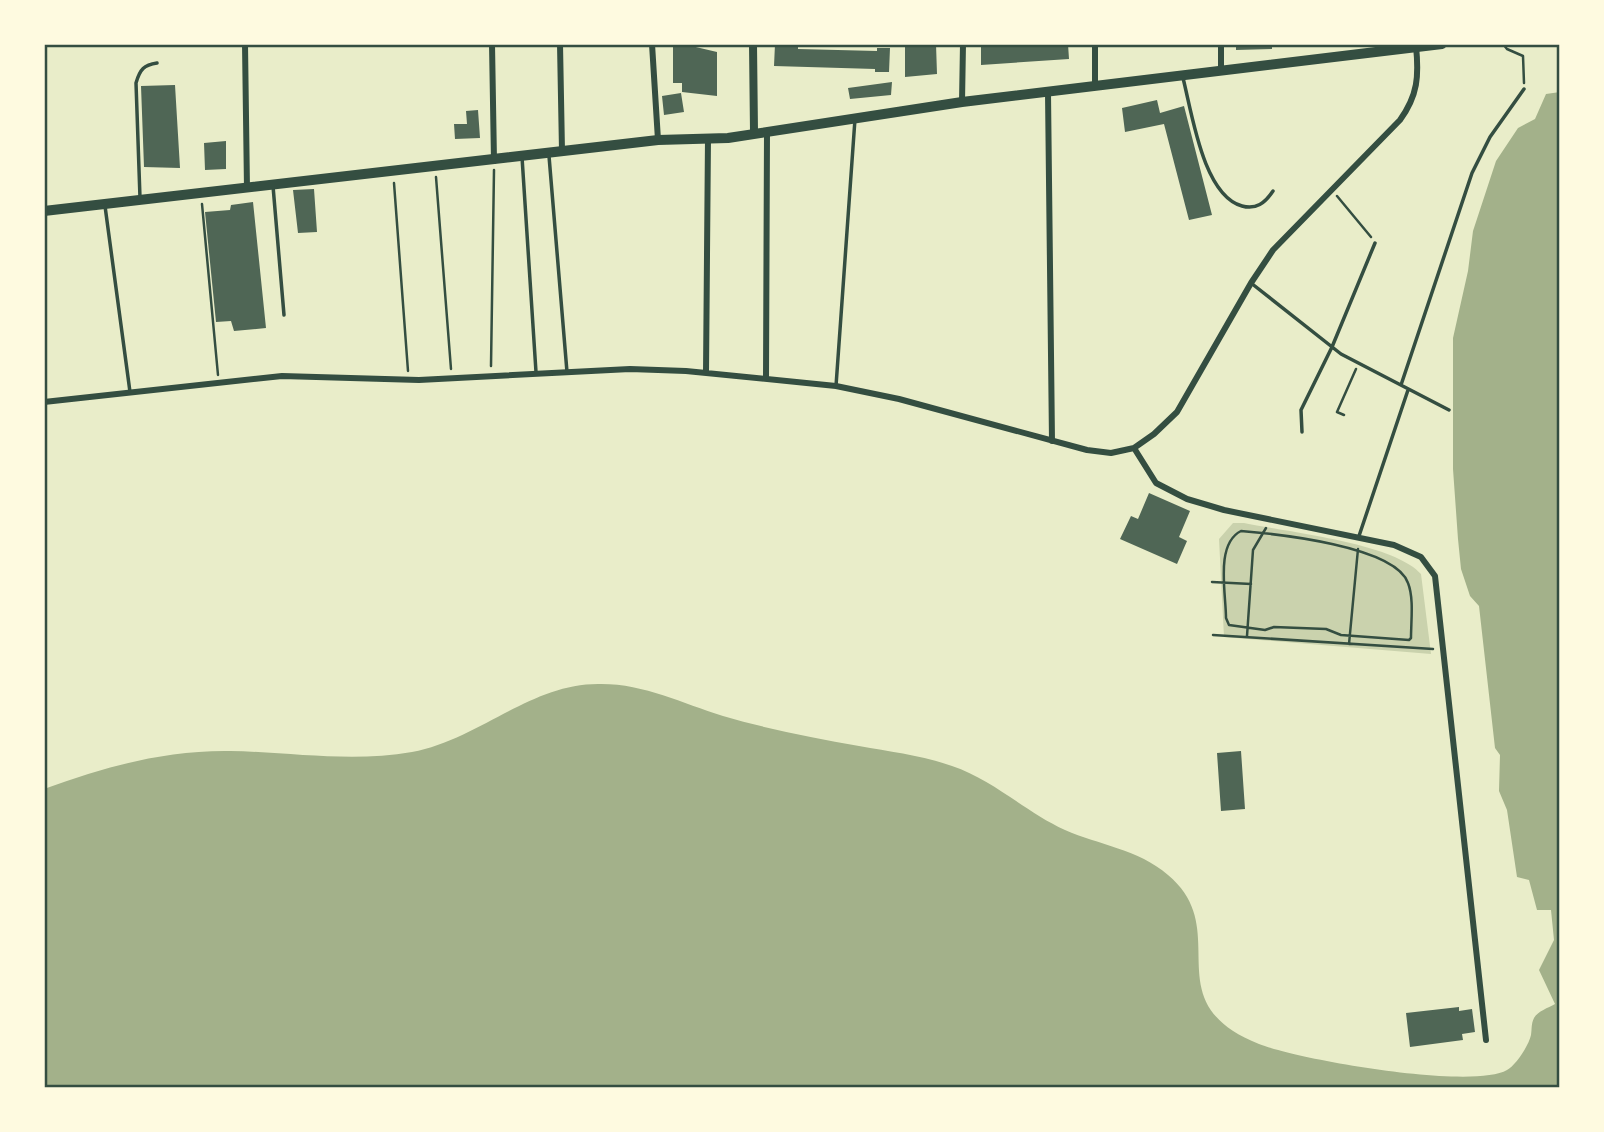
<svg xmlns="http://www.w3.org/2000/svg" width="1604" height="1132" font-family="'Space Grotesk',sans-serif">
<style>
.green{fill:#cad2ad}
.water{fill:#a3b18a}
.building{fill:#4f6655}
.lines{fill:none;stroke-linecap:round;stroke-linejoin:round}
.path{stroke:#344e41;stroke-width:2.5}
.service{stroke:#344e41;stroke-width:3.5}
.minor{stroke:#344e41;stroke-width:6}
.tertiary{stroke:#344e41;stroke-width:8}
.primary{stroke:#344e41;stroke-width:10}
.neatline{fill:none;stroke:#344e41;stroke-width:2.5}
</style>
<rect width="100%" height="100%" fill="#e9edc9"/>
<path class="green" d="M1233 523H1244C1287 532 1394 543 1421 574L1431 654 1224 637 1219 539Z"/>
<path class="water" d="M1560 92V1088H44V789C105 767 164 750 230 751 290 752 351 763 412 752 478 740 530 684 598 684 643 683 681 703 723 716 767 729 814 738 859 746 891 752 921 755 952 766 994 780 1025 812 1065 830 1099 845 1138 849 1168 875 1235 931 1153 1002 1259 1044 1299 1060 1472 1090 1507 1070 1516 1065 1529 1045 1531 1035 1532 1029 1531 1024 1534 1018 1538 1011 1548 1008 1555 1004L1539 970 1554 940 1551 910H1537L1529 880 1517 877 1507 810 1499 791 1500 755 1495 748 1479 606 1470 596 1461 569 1458 539 1453 469V338L1468 271 1473 231 1496 161 1518 128 1535 119 1546 94Z"/>
<path class="building" d="M683 44 717 52V96L682 92V83H673V46Z
M775 44H798V49L877 51V48H890L889 72H875V69L774 66Z
M905 44H936L937 74 905 77Z
M981 44H1068L1069 59 981 65Z
M1236 44H1272V49L1236 50Z
M892 82 891 95 850 99 848 88Z
M175 85 180 168 144 167 141 86Z
M681 93 684 112 664 115 662 96Z
M1157 100 1160 113 1184 106 1212 215 1189 220 1164 124 1125 132 1122 108Z
M478 110 480 138 455 139 454 124H467L466 111Z
M226 141V169L205 170 204 143Z
M314 189 317 232 298 233 293 190Z
M253 202 266 328 234 331 231 321 216 322 205 212 230 210 231 205Z
M1149 493 1190 511 1179 537 1187 541 1177 564 1120 539 1131 516 1138 519Z
M1241 751 1245 809 1221 811 1217 753Z
M1459 1007V1011L1472 1009 1475 1032 1462 1034 1463 1040 1410 1047 1406 1013Z"/>
<g class="lines">
<path class="path" d="M1503 44 1507 49 1523 56 1524 83
M436 177 451 369
M394 183 408 371
M1337 196 1371 237
M202 204 218 375
M491 366 494 170
M1344 415 1337 412 1356 369
M1241 531C1277 534 1395 546 1408 583 1414 598 1411 621 1411 638L1409 640 1341 635 1326 629 1274 627 1265 630 1229 625 1226 618C1226 593 1215 544 1241 531Z
M1212 582 1251 584
M1213 635 1433 649
M1247 636 1253 550 1266 528
M1349 644 1358 549"/>
<path class="service" d="M1183 78C1192 113 1203 195 1242 206 1256 210 1265 203 1273 191
M549 156 567 372
M522 157 536 372
M273 186 284 315
M140 198 136 83C140 69 144 65 157 63
M105 206 130 392
M1251 283 1341 354 1449 410
M1401 385 1472 173 1490 137 1524 89
M836 386 855 119
M1302 432 1301 410 1332 347 1375 243
M1359 536 1408 390"/>
<path class="minor" d="M245 44 247 189
M492 44 494 161
M560 44 562 151
M652 44 658 140
M1221 69V44
M1095 86V44
M1048 93 1052 441
M962 102 963 44
M706 373 708 138
M766 377 767 132
M44 402 282 376 419 380 630 369 686 371 836 386 899 399 1087 450 1111 453 1134 448 1156 483 1187 499 1224 510 1394 545 1421 557 1435 576 1486 1040
M1134 448 1154 434 1177 412 1251 283 1273 250 1400 120C1418 95 1419 76 1416 46"/>
<path class="tertiary" d="M753 44 754 132"/>
<path class="primary" d="M44 211 658 140 728 138 962 102 1442 44"/>
</g>
<rect width="1604" height="1132" fill="none" stroke="#fefae0" stroke-width="91"/>
<rect x="46" y="46" width="1512" height="1040" class="neatline"/>
</svg>
